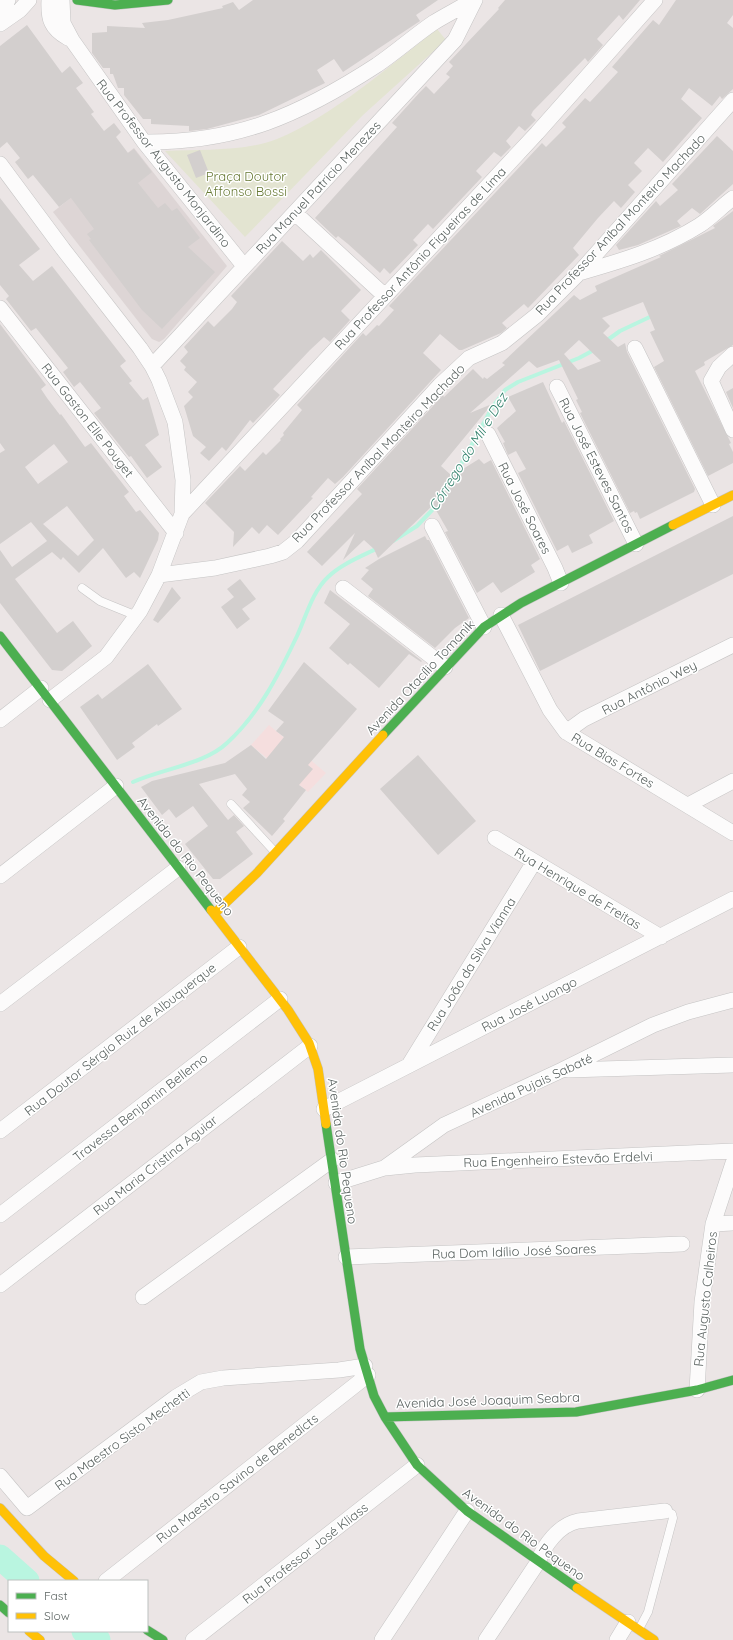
<svg xmlns="http://www.w3.org/2000/svg" width="733" height="1640" font-family="Quicksand,sans-serif">
<style>
.commercial{fill:#f5dede}
.education{fill:#ddd5d5}
.green{fill:#e3e4d1}
.lines{fill:none;stroke-linecap:round;stroke-linejoin:round}
.stream{stroke:#b9f5e0;stroke-width:4}
.river{stroke:#b9f5e0;stroke-width:25}
.building{fill:#d3cfce;fill-rule:evenodd}
.lane-casing{stroke:#c5c4c4;stroke-width:9}
.street-casing{stroke:#c5c4c4;stroke-width:16}
.fast-casing{stroke:#c5c4c4;stroke-width:10}
.slow-casing{stroke:#c5c4c4;stroke-width:10}
.lane{stroke:#fcfbfb;stroke-width:8}
.street{stroke:#fcfbfb;stroke-width:15}
.fast{stroke:#4caf50;stroke-width:9}
.slow{stroke:#ffc107;stroke-width:9}
.labels{text-anchor:middle;dominant-baseline:central;stroke-width:3;stroke-linejoin:round;paint-order:stroke}
.street-label{font-size:13px;fill:#5b6361;stroke:#fff}
.park-label{font-size:13px;fill:#677934;stroke:#fff}
.water-label{font-size:14px;font-style:italic;fill:#34826d;stroke:#fff}
</style>
<rect width="100%" height="100%" fill="#ebe5e5"/>
<path class="commercial" d="M269 725 326 773 308 792 251 745Z"/>
<path class="education" d="M134 148 227 266 164 339 159 342 152 339 53 212Z"/>
<path class="green" d="M437 29 446 40 363 115 245 237 165 151C201 149 243 152 277 139 333 116 389 66 437 29Z"/>
<g class="lines">
<path class="stream" d="M606 341 620 331 654 315
M454 477 492 408 505 390 518 382 579 358 594 350
M393 541 417 526 437 505
M133 782C162 769 205 764 227 743 259 714 279 674 297 636 306 617 312 592 328 577 341 564 362 556 378 548"/>
<path class="river" d="M0 1557 27 1581
M84 1631 98 1640"/>
</g>
<path class="building" d="M253 0H438L416 15 420 21 343 72 334 59 317 70 325 83 259 115 207 129 189 131V126L151 124V119H143L124 95V88H118L113 74H110V68H103L92 53V33L107 32V26L145 28 142 23 168 20 223 8 222 6 233 2 239 10Z
M505 0H640L623 20 619 15 597 39 603 45 588 62 585 58 533 111 531 115 536 120 525 131 519 126 506 141 511 147 501 157 494 152 476 171 482 177 433 229 428 224 413 240 418 245 390 274 384 268 380 273 348 244 338 236 336 238 315 218 397 127 392 123 420 92 426 86 434 94 450 77 446 74 453 66 449 62 499 9 498 8Z
M676 0H733V15L727 23 733 28V89L722 99 720 96 712 106 689 88 681 99 702 118 663 162 648 148 634 163 642 171 628 185 635 192 621 208 614 201 598 218 573 248 579 255 528 308 524 304 502 323 507 328 501 333 462 350H459L440 334 423 353 441 370 343 477 335 484 328 478 311 497 313 498 278 535 267 525 259 534 252 527 233 547 234 532 205 503 240 466 245 471 263 452 266 455 281 440 280 439 284 435 283 433 302 410 297 405 363 333 366 336 377 325 379 326 394 310 389 306 542 143 546 147 566 127 562 123 585 98 590 102 618 72 612 67 653 20 659 25Z
M27 25 62 73 70 66 83 83 76 88 94 112 91 114 104 131 114 123 121 132 116 137 128 153 134 149 152 172 138 183 158 208 165 203 172 211 177 208 200 238 188 247 215 272 162 329 142 310 89 240 91 239 87 234 94 229 71 198 59 207 33 175 28 179 15 162 20 158 7 142 0 148V46Z
M717 136 733 151V184L700 214 692 208 677 221 681 226 638 245 619 250 616 245 656 201 660 206 678 190 672 184Z
M200 150 209 173 196 178 187 155Z
M0 198 40 249 19 265 33 281 52 266 126 361 120 366 132 381 129 383 143 400 148 397 159 435 145 445 162 467 147 478 131 456 129 457 94 413 101 408 80 382 74 387 63 372 68 368 36 328 31 331 6 299 9 296 0 285Z
M733 211V345L704 362 705 365 695 371 731 443 729 444 733 452V463L708 476 654 367 664 361 650 332 655 330 643 302 602 318 610 326 603 333 618 347 625 343 627 352 695 489 694 492 640 519 637 512 635 513 634 511 630 513 580 413 582 412 576 400 578 399 559 360 537 368 529 361 470 413 492 404 441 466 451 475 450 477 479 459 484 464 491 460 540 559 531 565 535 572 501 593 493 582 477 593 445 532 448 531 433 505 378 558 374 549 364 540 343 560 355 533 322 566 307 552 362 494 357 489 443 395 444 397 473 369 483 379 484 377 487 379 505 365 502 363 574 295 580 300 597 291 595 286 661 257 659 256 715 228 713 226ZM579 340 601 361 578 370 564 354Z
M282 241 303 261 310 254 313 258 321 250 361 290 341 311 350 320 330 342 324 337 310 350 273 389 280 395 253 423 250 420 226 451 222 447 209 461 200 453 206 447 193 436 184 406 193 397 188 392 197 382 184 370 186 367 180 361 188 352 184 347 208 321 214 327 232 309 237 302 231 296Z
M0 324 46 385 41 389 47 398 60 415 61 414 85 447 91 443 129 492 124 496 136 512 140 510 159 533 158 540 140 578 134 572 126 578 103 548 79 573 63 557 61 560 52 552 15 579 57 633 73 621 92 646 62 671 52 670 0 603V550L12 567 47 541 31 522 0 544V453L5 450 0 443ZM54 444 68 462 38 484 25 467ZM67 506 94 540 78 556 43 524Z
M543 382 562 423 564 421 614 521 589 535 593 543 572 553 568 545 557 551 518 473 526 469 516 451 508 455 503 443 505 442 497 428 516 411 508 397Z
M733 388V408L726 392Z
M733 516V574L540 671 518 625Z
M425 536 427 540H429L469 618 455 628 435 648 368 596 373 589 361 579 369 570 365 568 379 559Z
M240 579 256 599 242 609 250 619 237 629 221 607 234 597 227 589Z
M172 587 181 598 158 623 153 620Z
M330 590 422 661 421 662 409 654 379 688 350 663 348 665 329 648 350 624 324 603Z
M304 662 357 709 308 765 313 769 299 785 306 790 283 819 285 821 272 836 243 808 250 802 242 795 247 789 235 774 199 784 228 820 234 815 244 826 236 832 253 854 220 879H213L185 844 208 826 193 806 176 818 169 809 162 815 141 787 152 781 225 763 251 745 266 759 284 737 276 731 284 722 268 711Z
M148 664 182 709 158 726 157 724 132 743 135 747 117 760 80 707 98 694 102 699Z
M418 755 476 821 438 855 380 789Z"/>
<g class="lines">
<g class="lane-casing">
<path id="lane" d="M82 588 100 601 137 616
M231 804 275 852
M639 1629 648 1612 673 1518 672 1514 665 1511"/>
</g>
<g class="street-casing">
<path id="street" d="M49 0C48 19 51 29 68 38
M62 0 63 23 72 40 144 142 244 266
M0 15 8 0
M0 24 20 10 29 0
M144 142C237 143 300 115 377 65 396 52 414 36 433 23 446 15 460 8 473 0
M0 164 63 249 140 348 152 366 159 380 175 422 183 480 182 514 159 575 140 611 106 657 50 700
M295 213 385 296
M579 273C621 261 662 249 700 225 712 217 722 206 733 198
M0 308 176 533
M635 348 713 505
M733 354 719 367 711 381 733 430
M152 366 455 40 475 0
M557 387 636 544
M488 434 555 568 561 583
M182 514 537 133 655 0
M432 526 484 627
M159 575 215 568 270 556 283 552 297 541 440 385 469 358 502 343 537 315 579 273 733 100
M343 588 445 667
M501 615 550 710 566 732 733 833
M0 720 41 688
M566 732 584 719 733 645
M688 805 733 781
M495 838 661 937
M0 876 116 786
M0 1004 178 868
M409 1065 534 862
M568 1070 733 1065
M324 1109 733 899
M0 1131 239 947
M385 1168 415 1165 733 1151
M336 1183 384 1168 444 1125 562 1070 653 1025 688 1012 733 1000
M0 1215 280 999
M713 1224 733 1223
M346 1257 682 1244
M0 1285 310 1046
M143 1297 332 1160
M697 1390 702 1302 713 1224 733 1163
M0 1476 27 1508 176 1397 201 1382 223 1378 339 1370 365 1366
M106 1581 368 1375
M193 1640 417 1465
M382 1640 467 1511
M486 1640 538 1562C544 1545 559 1525 578 1521L665 1511
M617 1640 628 1622"/>
</g>
<g class="fast-casing">
<path id="fast" d="M77 0 115 5 168 0
M0 636 211 910
M383 735 484 627 521 603 673 525
M326 1124 360 1349 374 1396 385 1417 417 1465 467 1511 577 1588
M385 1417 576 1412 697 1390 733 1380
M0 1605 9 1613
M147 1630 163 1640"/>
</g>
<g class="slow-casing">
<path id="slow" d="M673 525 733 495
M211 910 288 1010 309 1043 318 1069 326 1124
M214 914 257 873 383 735
M0 1508 44 1556 74 1581
M577 1588 654 1640
M29 1631 40 1640"/>
</g>
<use href="#lane" class="lane"/>
<use href="#street" class="street"/>
<use href="#fast" class="fast"/>
<use href="#slow" class="slow"/>
</g>
<g class="labels">
<g class="street-label">
<text transform="translate(164 163) rotate(52)">Rua Professor Augusto Monjardino</text>
<text transform="translate(318 187) rotate(-47)">Rua Manuel Patricio Menezes</text>
<text transform="translate(620 224) rotate(-47)">Rua Professor Aníbal Monteiro Machado</text>
<text transform="translate(420 258) rotate(-47)">Rua Professor Antônio Figueiras de Lima</text>
<text transform="translate(88 420) rotate(52)">Rua Gaston Elle Pouget</text>
<text transform="translate(378 453) rotate(-46)">Rua Professor Aníbal Monteiro Machado</text>
<text transform="translate(597 465) rotate(63)">Rua José Esteves Santos</text>
<text transform="translate(525 508) rotate(63)">Rua José Soares</text>
<text transform="translate(420 677) rotate(-47)">Avenida Otacílio Tomanik</text>
<text transform="translate(649 687) rotate(-27)">Rua Antônio Wey</text>
<text transform="translate(613 760) rotate(31)">Rua Bias Fortes</text>
<text transform="translate(186 856) rotate(52)">Avenida do Rio Pequeno</text>
<text transform="translate(578 888) rotate(31)">Rua Henrique de Freitas</text>
<text transform="translate(471 964) rotate(-58)">Rua João da Silva Vianna</text>
<text transform="translate(529 1004) rotate(-27)">Rua José Luongo</text>
<text transform="translate(120 1039) rotate(-38)">Rua Doutor Sérgio Ruiz de Albuquerque</text>
<text transform="translate(531 1085) rotate(-25)">Avenida Pujais Sabaté</text>
<text transform="translate(140 1107) rotate(-38)">Travessa Benjamin Bellemo</text>
<text transform="translate(343 1151) rotate(82)">Avenida do Rio Pequeno</text>
<text transform="translate(558 1159) rotate(-2)">Rua Engenheiro Estevão Erdelvi</text>
<text transform="translate(155 1165) rotate(-38)">Rua Maria Cristina Aguiar</text>
<text transform="translate(514 1251) rotate(-2)">Rua Dom Idílio José Soares</text>
<text transform="translate(705 1299) rotate(-84)">Rua Augusto Calheiros</text>
<text transform="translate(488 1400) rotate(-2)">Avenida José Joaquim Seabra</text>
<text transform="translate(122 1439) rotate(-36)">Rua Maestro Sisto Mechetti</text>
<text transform="translate(237 1478) rotate(-38)">Rua Maestro Savino de Benedicts</text>
<text transform="translate(524 1534) rotate(36)">Avenida do Rio Pequeno</text>
<text transform="translate(305 1553) rotate(-38)">Rua Professor José Kliass</text>
</g>
<g class="park-label">
<text x="246" y="176">Praça Doutor<tspan x="246" dy="15">Affonso Bossi</tspan></text>
</g>
<g class="water-label">
<text transform="translate(468 452) rotate(-58)">Córrego do Mil e Dez</text>
</g>
</g>
<rect x="8" y="1580" width="140" height="52" fill="#ffffff" stroke="#bdc1c0"/>
<rect x="16" y="1593" width="20" height="6" fill="#4caf50" stroke="#bdc1c0"/>
<text x="44" y="1600" font-size="12" fill="#5b6361">Fast</text>
<rect x="16" y="1613" width="20" height="6" fill="#ffc107" stroke="#bdc1c0"/>
<text x="44" y="1620" font-size="12" fill="#5b6361">Slow</text>
</svg>
